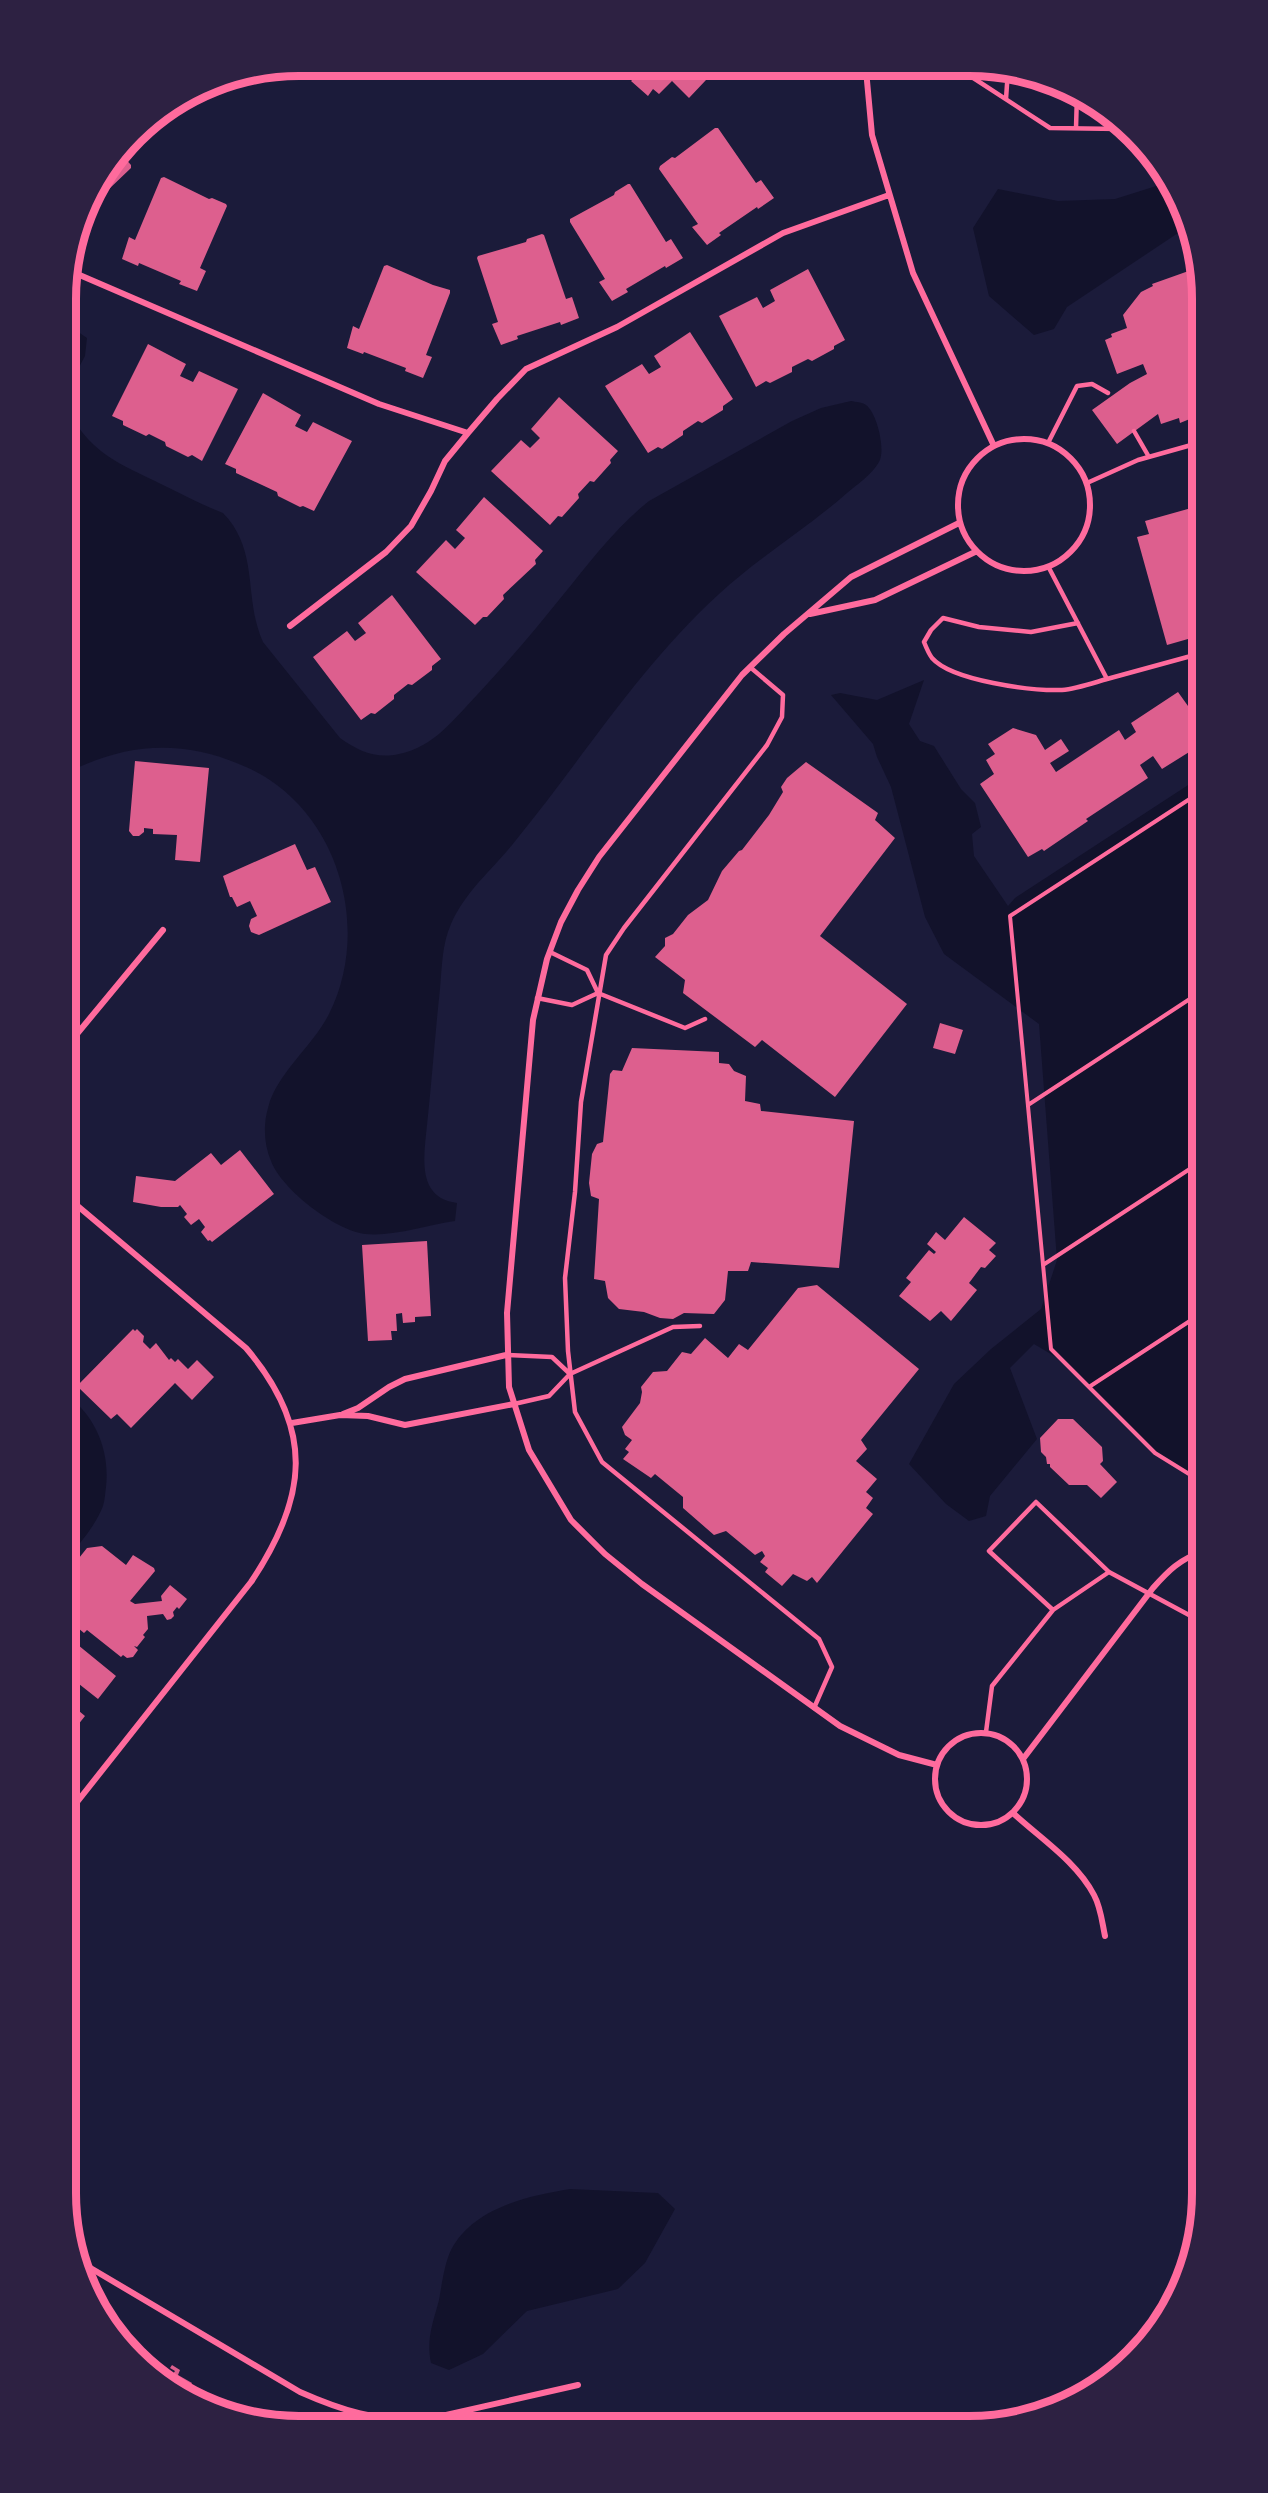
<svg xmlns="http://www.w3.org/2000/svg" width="1268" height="2493" font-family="'PT Sans Narrow',sans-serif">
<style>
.water{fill:#12122b}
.building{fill:#dd5f8e}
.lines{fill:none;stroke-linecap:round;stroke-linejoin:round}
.path{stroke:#ff6b9d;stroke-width:4}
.service{stroke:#ff6b9d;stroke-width:4.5}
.minor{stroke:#ff6b9d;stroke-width:6}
.rim{fill:none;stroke:#ff6b9d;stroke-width:8}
</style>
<rect width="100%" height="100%" fill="#1b1b3a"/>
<path class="water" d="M1169 182 1190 225 1067 307 1054 329 1034 335 989 296 973 228 998 189 1058 201 1115 199Z
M68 325 87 338 85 356 68 388Z
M851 401C856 402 862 402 866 405 877 413 886 450 879 462 872 474 858 484 847 493 806 529 759 557 719 594 640 666 583 758 516 840 495 867 465 891 451 924 442 944 442 967 440 989 435 1034 432 1080 427 1125 424 1156 416 1198 457 1203L455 1221C428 1225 392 1237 365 1234 335 1230 282 1190 271 1161 264 1145 263 1125 268 1108 276 1074 313 1046 329 1014 373 926 337 807 246 767 184 739 127 742 67 773L68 412C95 456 117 462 161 484 182 494 202 505 223 513 260 551 243 598 263 642L340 738C358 751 376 759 399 754 434 747 453 720 477 695 507 663 535 630 563 595 590 562 615 528 649 501L792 421 821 408Z
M924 680 909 724 920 741 934 746 961 789 975 803 981 827 972 834 974 856 1008 906 1015 898 1202 776V1480L1157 1453 1071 1366 1034 1344 1010 1368 1037 1439 990 1496 986 1516 969 1521 946 1504 909 1464 954 1384 991 1349 1041 1309 1057 1260 1039 1024 944 954 925 917 891 787 877 757 873 744 831 695 840 693 877 700Z
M67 1395C96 1417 110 1451 106 1487 105 1493 105 1500 103 1506 96 1525 80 1543 67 1559Z
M570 2189 658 2193 675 2209 645 2263 618 2289 527 2311 483 2354 449 2370 431 2363C426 2339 433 2323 439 2300 442 2284 444 2265 451 2250 473 2208 527 2196 570 2189Z
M1186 2274 1184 2283 1154 2336 1120 2368 1161 2298Z"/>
<path class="building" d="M470 67H488L480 76Z
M631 68H689L709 69 702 76 706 80 689 98 672 81 659 94 653 89 648 96 631 81 638 74Z
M715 128H718L756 183 761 180 774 198 758 209 757 207 719 233 721 235 707 245 692 227 698 224 659 169 660 166 672 157 675 158Z
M122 155 131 165V168L86 211 90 196Z
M164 177 209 199 212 198 226 204 227 206 200 268 206 271 197 291 179 284 181 281 139 263 138 266 122 259 129 237 135 240 161 178Z
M628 184H630L666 242 671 239 683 258 666 268 665 266 626 289 628 292 612 301 599 282 605 279 570 222V219L614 195 615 192Z
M542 234 544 235 566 299 572 297 579 318 561 325 560 322 517 336 518 339 501 345 492 324 498 322 477 258 478 256 526 242 527 239Z
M387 265 433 285 450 290V293L426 355 432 357 423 378 405 371 406 368 364 352 363 354 347 348 353 326 359 329 384 266Z
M1197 268 1202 300V414L1180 423 1179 418 1161 424 1158 414 1117 444 1092 410 1130 383 1147 374 1143 364 1117 374 1105 340 1112 337 1111 334 1127 328 1123 315 1141 292 1153 286 1152 284Z
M808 269 845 340 834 346V349L812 361 808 359 792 367V372L770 383 766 381 756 387 719 316 757 297 763 308 775 301 770 290Z
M690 332 733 399 723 406V410L702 423 698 421 683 431V435L662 449 658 447 648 453 605 386 642 364 649 374 661 367 654 356Z
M148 344 186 364 180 376 193 382 199 371 238 389 202 461 192 455 188 457 166 446 165 442 149 434 146 436 123 425V421L112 416Z
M263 393 301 415 295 426 307 432 313 422 352 441 314 511 303 506 300 507 278 496 277 492 236 473V469L225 464Z
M559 397 618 451 610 460 611 463 594 482 590 481 578 494 579 498 562 517 558 516 550 525 491 471 521 440 530 448 540 438 531 429Z
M484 497 543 551 535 560 536 564 503 595 504 599 487 617H483L475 625 416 572 446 540 455 549 465 538 456 530Z
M1202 505V635L1167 645 1137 537 1149 534 1145 521Z
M392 595 441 659 432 666V670L412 685 408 684 394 695V699L375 714 371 713 361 720 313 657 347 631 355 641 366 633 358 623Z
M1178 692 1188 706 1202 697V717L1196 721 1202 729V744L1162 769 1153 756 1140 765 1148 778 1086 819 1088 821 1044 851 1042 849 1028 857 980 784 994 774 986 760 995 754 988 744 1013 728 1036 735 1045 750 1061 739 1069 751 1050 763 1056 772 1119 730 1125 740 1136 732 1131 723Z
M135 761 209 768 200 862 175 860 177 835 153 834V829L144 828V832L139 836H133L129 831Z
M806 762 878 813 875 820 895 838 820 936 907 1004 835 1097 762 1040 755 1047 683 993 685 980 655 957 665 946V938L673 934 688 915 708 900 722 871 739 851 742 850 769 815 783 792 781 787 787 778Z
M295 844 307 870 315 867 331 902 259 935 251 932 249 926 251 919 257 916 250 901 237 907 232 897H230L223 876Z
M940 1023 963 1030 955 1054 933 1048Z
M632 1048 719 1052V1063L729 1064 734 1071 746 1076 745 1101 760 1104 761 1111 854 1121 839 1268 751 1262 748 1271H728L725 1300 714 1314 684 1313 673 1319 660 1318 644 1312 619 1309 608 1298 605 1281 594 1279 599 1199 591 1196 589 1183 592 1154 597 1144 603 1142 610 1074 613 1070 622 1071Z
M240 1150 274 1194 212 1242 210 1240 208 1241 201 1232 205 1227 199 1219 191 1225 184 1217 187 1214 180 1205 178 1207H161L133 1202 136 1176 175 1181 211 1153 221 1165Z
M964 1217 996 1243 989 1250 996 1256 985 1268 981 1267 969 1283 977 1290 951 1321 941 1311 930 1321 899 1296 911 1282 906 1278 929 1250 934 1254 936 1252 927 1244 936 1232 945 1240Z
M427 1241 431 1316 415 1317V1322L403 1323 402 1313 396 1314 397 1331H391L392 1340 368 1341 362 1245Z
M817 1285 919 1369 861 1440 867 1449 856 1461 877 1479 866 1492 873 1498 866 1508 873 1514 817 1583 812 1577 807 1581 793 1574 782 1586 765 1572 768 1568 760 1562 765 1556 762 1551 755 1555 726 1531 714 1535 683 1508V1497L655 1474 651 1478 623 1459 629 1452 625 1449 632 1440 625 1435 622 1427 640 1403 642 1392 641 1387 653 1372 667 1371 682 1352 691 1354 705 1338 728 1358 739 1344 748 1350 798 1288Z
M133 1329 135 1331 137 1329 144 1336 143 1342 150 1349 156 1343 169 1360 171 1358 175 1362 178 1359 188 1369 197 1360 214 1377 192 1400 175 1383 131 1428 117 1414 111 1419 77 1386Z
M1058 1419H1073L1102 1447 1103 1461 1100 1464 1117 1482 1101 1498 1087 1485H1069L1050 1467V1464H1047L1046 1457 1041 1452 1040 1438Z
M102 1546 126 1565 133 1555 154 1568 155 1571 130 1601 135 1604 162 1601 161 1596 170 1585 187 1599 179 1609 177 1607 173 1612 174 1616 171 1619 167 1620 163 1614 147 1616 148 1629 143 1635 145 1637 137 1647 134 1646 138 1650 133 1657 127 1658 123 1655 121 1657 87 1630 84 1633 67 1619V1573L87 1548Z
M67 1636 116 1676 98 1699 79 1684 67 1700Z
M67 1701 85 1716 66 1740Z
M120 2340 135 2348 137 2344 146 2350 144 2354 140 2351 136 2358Z
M172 2365 180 2370 178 2375 192 2383 185 2395 167 2383 175 2371 170 2368Z"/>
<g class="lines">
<path class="path" d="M1028 1105 1202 991
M1043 1265 1202 1161
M1089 1387 1202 1313
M1202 1482 1155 1453 1051 1349 1010 916 1202 791"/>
<path class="service" d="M961 70 1050 128 1120 129 1124 126
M1006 99 1008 70
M1076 128 1077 94
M1134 431 1149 457
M1048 443 1077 386 1092 384 1108 393
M1087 483 1138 460 1202 442
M1049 568 1107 679 1202 653
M1078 623 1031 632 979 627 943 618 931 630 924 642C926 647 929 654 932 658 952 681 1032 691 1062 690 1076 689 1093 683 1107 679
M750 667 783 695 782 717 767 745 624 928 606 955 581 1102 575 1192 565 1278 568 1351 575 1412 602 1462 819 1639 832 1667 814 1708
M598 993 685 1028 705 1019
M537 998 572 1005 598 993 587 970 550 952
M506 1355 552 1357 570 1374 549 1396 514 1404
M570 1374 673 1327 700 1326
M1053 1610 989 1551 1036 1502 1109 1572 1202 1622
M986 1732 992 1686 1053 1610 1109 1572"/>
<path class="minor" d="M866 70 872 135 913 273 994 446
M68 270 379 404 468 433 497 399 526 369 617 327 783 233 889 195
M958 505a66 66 0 1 1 132 0a66 66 0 1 1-132 0Z
M810 614 875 600 975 552
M290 626 386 552 411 526 431 491 445 461 468 433
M67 1046 163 930
M343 1414 358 1408 389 1387 405 1379 506 1355
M292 1423 340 1415 368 1416 405 1425 514 1404
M935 1779a46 46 0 1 1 92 0a46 46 0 1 1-92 0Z
M1023 1759 1153 1588C1168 1571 1180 1559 1202 1552
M937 1765 899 1755 840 1726 642 1584 605 1554 571 1520 529 1450 509 1387 507 1313 533 1020 547 959 561 922 578 890 599 857 742 675 784 634 851 577 959 523
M1013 1813C1040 1838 1077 1862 1094 1895 1101 1908 1102 1922 1105 1936
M66 1816 251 1582C308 1497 315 1429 246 1348L67 1197
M77 2260 300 2392C343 2411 376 2421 424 2420L578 2385"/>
</g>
<path d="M0 0H1268V2493H0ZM299 76H969A223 223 0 0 1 1192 299V2193A223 223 0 0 1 969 2416H299A223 223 0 0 1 76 2193V299A223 223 0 0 1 299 76Z" fill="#2d2142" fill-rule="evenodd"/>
<path class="rim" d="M299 76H969A223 223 0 0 1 1192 299V2193A223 223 0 0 1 969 2416H299A223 223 0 0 1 76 2193V299A223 223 0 0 1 299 76Z"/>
</svg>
